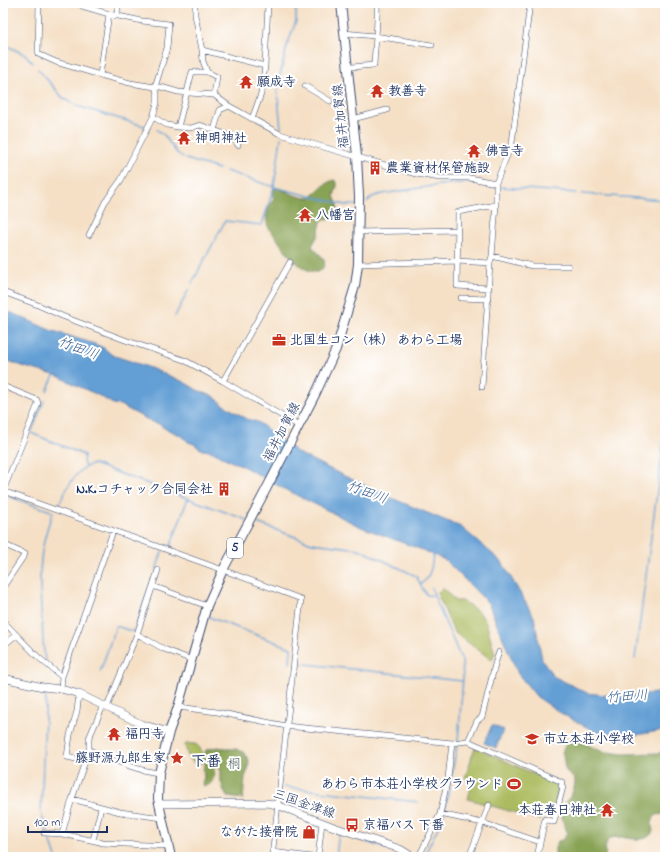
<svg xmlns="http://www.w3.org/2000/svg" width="668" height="860" font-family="'Indie Flower','Klee One',sans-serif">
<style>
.green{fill:#acbb5e;stroke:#64755e}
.forest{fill:#89a355;stroke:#52695a}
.water{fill:#649fd4;stroke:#406799}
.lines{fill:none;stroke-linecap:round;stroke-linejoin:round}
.stream{stroke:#649fd4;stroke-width:1.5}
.minor-casing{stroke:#3c4a6e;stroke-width:6}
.secondary-casing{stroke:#3c4a6e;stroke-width:8}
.primary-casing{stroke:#3c4a6e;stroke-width:10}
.minor{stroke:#fff;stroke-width:5}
.secondary{stroke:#fff;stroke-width:7}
.primary{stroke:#fff;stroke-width:8}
.labels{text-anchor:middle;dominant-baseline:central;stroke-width:4;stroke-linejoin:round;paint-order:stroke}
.shield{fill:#fff;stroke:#5f6d8e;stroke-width:1}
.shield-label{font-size:12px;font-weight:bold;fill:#1b2f5e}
.poi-label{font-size:13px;font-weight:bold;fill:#1b2f5e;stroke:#fff;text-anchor:start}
.street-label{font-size:13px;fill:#1b2f5e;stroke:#fff}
.park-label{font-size:13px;fill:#4e605e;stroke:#fff}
.water-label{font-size:14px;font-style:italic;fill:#385c8d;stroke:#fff}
.quarter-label{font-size:15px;font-weight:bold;fill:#1b2f5e;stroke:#fff}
</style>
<rect width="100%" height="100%" fill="#fff"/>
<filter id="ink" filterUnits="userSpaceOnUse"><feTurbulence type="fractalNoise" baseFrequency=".025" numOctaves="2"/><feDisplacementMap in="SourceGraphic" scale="8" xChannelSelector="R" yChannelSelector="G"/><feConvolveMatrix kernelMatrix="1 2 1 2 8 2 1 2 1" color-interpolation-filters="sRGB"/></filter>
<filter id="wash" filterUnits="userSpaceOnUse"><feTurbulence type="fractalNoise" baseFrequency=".012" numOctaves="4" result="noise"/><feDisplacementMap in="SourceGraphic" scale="16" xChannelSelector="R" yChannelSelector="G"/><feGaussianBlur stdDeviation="0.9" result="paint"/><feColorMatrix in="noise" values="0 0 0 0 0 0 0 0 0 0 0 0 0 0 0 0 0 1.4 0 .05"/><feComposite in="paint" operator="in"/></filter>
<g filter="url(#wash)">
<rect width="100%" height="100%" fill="#f5e0c6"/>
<path class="green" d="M443 588 455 601H463L480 613 486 622 495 654 492 660 454 632 437 593Z
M187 743C190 744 192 744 195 744 202 747 204 757 201 763 189 766 187 753 185 745Z
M475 747 560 786 551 817 542 815 540 820 468 799 472 783 465 778Z"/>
<path class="forest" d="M334 180 337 182V186L334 196 337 203 338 214 335 218 324 219 321 222 318 235 312 246C315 251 321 254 324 260 326 265 321 273 315 272 298 270 284 249 275 236 272 232 268 229 267 223 265 215 270 204 274 198 272 194 273 192 275 188H278C292 193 296 198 311 198 318 190 324 183 334 180Z
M575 739 601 751 622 754 660 753 665 751V814L656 815C651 822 651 823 653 831 652 833 651 835 649 836 638 846 612 828 606 844 605 848 606 853 605 857H557C553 852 555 847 558 841 564 840 566 837 567 831 552 805 575 802 575 780 573 777 569 775 567 772 563 767 565 758 562 752L567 742Z
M217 747 226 748 229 749H236L243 752 249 760 248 770 245 777 243 799 227 797C223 791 222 784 220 777 222 772 221 770 217 767L214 768V771L215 774C213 780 211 786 204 786L202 784 204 777 203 770 205 763 203 760V757L206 750Z"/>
<path class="water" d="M3 311 12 313 50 330 95 344 104 348 112 355 148 367 184 382 197 390 213 396 224 405 247 419 258 422 298 453 336 472 394 499 461 527 502 562 534 617 542 659 553 676 587 693 622 697 656 693 665 690V730L636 735 596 732 564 715 537 697 518 674 488 603 445 560 425 551 361 527 286 490 239 464 232 462 211 451 202 450 194 444 188 442 182 436 164 428 159 424 152 422 120 405 113 404 96 394 80 387 58 376 25 367 3 359Z
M492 725 503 730 496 748 484 743Z"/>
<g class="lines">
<path class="stream" d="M3 44 26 55 33 63
M38 69 63 98 77 106 151 128
M281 128 277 88 287 46 296 21V3
M157 130 164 135 177 153 186 159 219 169
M226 171 274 187 346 205H356
M501 187 576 193
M582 194 665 200
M367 202 372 197 382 194 439 185 471 182 492 187
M192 283 225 221 262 225 274 187 281 138
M175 316 189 289
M47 391 55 373
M44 401 31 433 84 455 83 462 85 467 94 464 247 520
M5 495 51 511
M58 506C65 492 72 476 85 467
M257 523 312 543 359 549 416 576 424 591 427 595 434 596
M170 548 188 498
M156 570 162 552
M421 584C431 577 432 565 433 554
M209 617 291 648 290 663
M635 659 665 431
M45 660C43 648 43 635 42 623 39 582 37 551 53 512
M297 663 462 681
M100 672 116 626 134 632 151 583
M46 692 41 813 56 857
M284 787 418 802
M404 855 406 857
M336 857 339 833 397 852
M428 857 426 852 443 817 445 809 458 741 463 678 462 661 434 596 432 588"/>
</g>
</g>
<g filter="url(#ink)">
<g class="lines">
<g class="minor-casing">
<path id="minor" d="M39 3 38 54 56 62 100 75 130 83 155 87H161L178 92 214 95 229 106 280 134 306 142 416 174 440 178H470L496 183
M82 3V6L109 14 142 21 169 24 167 48 155 87 157 93V103L153 117 121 180 105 202 89 235
M195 3V15L202 50
M117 16 118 3
M344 33 375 36 432 45
M348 68 352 67 374 65C375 44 378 24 377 3
M100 75 109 14
M305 86 330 101
M214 95 217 77 207 72 203 61 202 50 265 66
M153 117 167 125 178 127 187 92 192 72H207
M252 119 261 94 265 66 268 3
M353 119 387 110
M178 127 191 128 200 125 214 130 220 110 229 106
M214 130 233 137 238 145
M358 232 458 230
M492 256 532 266H568
M358 264 457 261 490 263
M489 288 457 286 458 212 496 205
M3 292 38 305 62 316 125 340 184 360 223 381 299 426
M461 298 488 299
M223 381 290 262
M3 386 37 400 38 404 3 491
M482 387 490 263 492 256 496 205V183L512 143 530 3
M3 491 223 570 301 599 272 857
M3 544 25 554 3 587
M153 586 207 606
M3 621 38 657 62 677 61 689
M137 634 164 649 192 660
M3 646 16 635
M62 677 113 531
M79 694 77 711 70 735 67 757 85 761
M107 707 137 634 158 570
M178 707 217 712 286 726 452 743 448 778 440 814 420 854 417 857
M468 741 562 782 561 786 563 787 554 822 545 819 537 857
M452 743 468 741 477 721 482 717 495 664 499 652
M89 750C112 759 134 770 159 773
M72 799 120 812 162 818
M440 814 483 823 540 842
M44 833 62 834 100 842 102 843 169 846
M62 834 72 799 89 750V738L103 706
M93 840 101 808
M272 852 312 857
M318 857 322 823
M469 857 489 805"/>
</g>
<g class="secondary-casing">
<path id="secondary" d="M3 678 43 687 61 689 79 694 141 724 169 732
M159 804 267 803 277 805 334 827 400 849 413 857"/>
</g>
<g class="primary-casing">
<path id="primary" d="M171 857 158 799 159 773 169 732 178 707 207 606 223 570 261 499 315 395 336 349 355 286 358 264 359 197 357 156 341 3"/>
</g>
<use href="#minor" class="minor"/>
<use href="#secondary" class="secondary"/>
<use href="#primary" class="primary"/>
</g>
</g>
<defs>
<g id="temple-bare" transform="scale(1.08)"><path d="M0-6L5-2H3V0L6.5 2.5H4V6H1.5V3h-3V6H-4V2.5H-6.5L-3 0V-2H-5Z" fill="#c8321e" stroke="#fff" stroke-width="2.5" paint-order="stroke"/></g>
<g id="building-bare" transform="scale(1.08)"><path d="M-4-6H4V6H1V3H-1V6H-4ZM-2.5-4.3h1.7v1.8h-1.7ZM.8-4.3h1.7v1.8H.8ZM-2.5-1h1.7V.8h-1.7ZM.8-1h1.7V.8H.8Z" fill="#c8321e" stroke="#fff" stroke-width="2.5" paint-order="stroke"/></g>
<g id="office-bare" transform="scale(1.08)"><path d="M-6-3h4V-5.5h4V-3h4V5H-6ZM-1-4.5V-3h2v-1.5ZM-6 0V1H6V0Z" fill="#c8321e" stroke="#fff" stroke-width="2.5" paint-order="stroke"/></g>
<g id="school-bare" transform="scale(1.08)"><path d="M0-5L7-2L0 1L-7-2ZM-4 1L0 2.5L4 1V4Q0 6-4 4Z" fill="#c8321e" stroke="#fff" stroke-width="2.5" paint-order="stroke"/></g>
<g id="sight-bare" transform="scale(1.08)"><path d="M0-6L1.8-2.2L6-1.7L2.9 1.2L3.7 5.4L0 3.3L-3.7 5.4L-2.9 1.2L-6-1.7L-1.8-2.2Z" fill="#c8321e" stroke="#fff" stroke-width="2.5" paint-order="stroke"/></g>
<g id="stadium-bare" transform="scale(1.08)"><path d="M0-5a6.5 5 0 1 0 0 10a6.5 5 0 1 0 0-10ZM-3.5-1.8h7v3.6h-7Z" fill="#c8321e" stroke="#fff" stroke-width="2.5" paint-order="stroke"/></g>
<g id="bus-bare" transform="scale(1.08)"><path d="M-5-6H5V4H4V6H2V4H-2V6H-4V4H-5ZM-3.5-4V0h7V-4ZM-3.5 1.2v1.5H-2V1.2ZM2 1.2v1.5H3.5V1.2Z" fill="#c8321e" stroke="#fff" stroke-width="2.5" paint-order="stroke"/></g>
<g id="shop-bare" transform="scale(1.08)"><path d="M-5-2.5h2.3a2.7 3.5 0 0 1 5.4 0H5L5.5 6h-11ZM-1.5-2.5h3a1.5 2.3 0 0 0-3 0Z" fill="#c8321e" stroke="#fff" stroke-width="2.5" paint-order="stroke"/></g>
</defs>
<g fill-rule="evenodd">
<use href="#temple-bare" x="246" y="82"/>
<use href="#temple-bare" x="377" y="91"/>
<use href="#temple-bare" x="184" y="138"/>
<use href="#temple-bare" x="474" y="151"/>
<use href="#building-bare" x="375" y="168"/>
<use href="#temple-bare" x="305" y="215"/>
<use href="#office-bare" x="279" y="340"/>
<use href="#building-bare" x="224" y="489"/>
<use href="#temple-bare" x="114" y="734"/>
<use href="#school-bare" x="532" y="739"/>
<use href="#sight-bare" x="177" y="758"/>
<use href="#stadium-bare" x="514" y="784"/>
<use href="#temple-bare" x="607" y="810"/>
<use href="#bus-bare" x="352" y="825"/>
<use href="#shop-bare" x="309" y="832"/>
</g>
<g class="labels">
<rect class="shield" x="227" y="538" width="16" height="20" rx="3"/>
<g class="shield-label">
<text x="235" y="548">5</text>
</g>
<g class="poi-label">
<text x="257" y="82">願成寺</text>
<text x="388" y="91">教善寺</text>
<text x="195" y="138">神明神社</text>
<text x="485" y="151">佛言寺</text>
<text x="386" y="168">農業資材保管施設</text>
<text x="316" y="215">八幡宮</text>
<text x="290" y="340">北国生コン（株） あわら工場</text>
<text x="213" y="489" text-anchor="end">N.K.コチャック合同会社</text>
<text x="125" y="734">福円寺</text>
<text x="543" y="739">市立本荘小学校</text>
<text x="166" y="758" text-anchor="end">藤野源九郎生家</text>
<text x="503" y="784" text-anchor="end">あわら市本荘小学校グラウンド</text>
<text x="596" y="810" text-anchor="end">本荘春日神社</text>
<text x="363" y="825">京福バス 下番</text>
<text x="298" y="832" text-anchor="end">ながた接骨院</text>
</g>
<g class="street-label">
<text transform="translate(341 116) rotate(-96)">福井加賀線</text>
<text transform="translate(282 432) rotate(-63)">福井加賀線</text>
<text transform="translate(304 804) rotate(19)">三国金津線</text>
</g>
<g class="park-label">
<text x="234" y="764">桐</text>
</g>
<g class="water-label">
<text transform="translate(78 349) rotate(20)">竹田川</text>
<text transform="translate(367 493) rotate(20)">竹田川</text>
<text transform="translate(627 697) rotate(-4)">竹田川</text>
</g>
<g class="quarter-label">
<text x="206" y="762">下番</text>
</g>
</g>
<rect width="668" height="860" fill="none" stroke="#fff" stroke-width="16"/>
<path d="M28 826v6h79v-6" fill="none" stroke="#1b2f5e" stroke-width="2"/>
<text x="34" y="826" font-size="12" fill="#1b2f5e" stroke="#ffffff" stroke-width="3" paint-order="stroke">100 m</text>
</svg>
